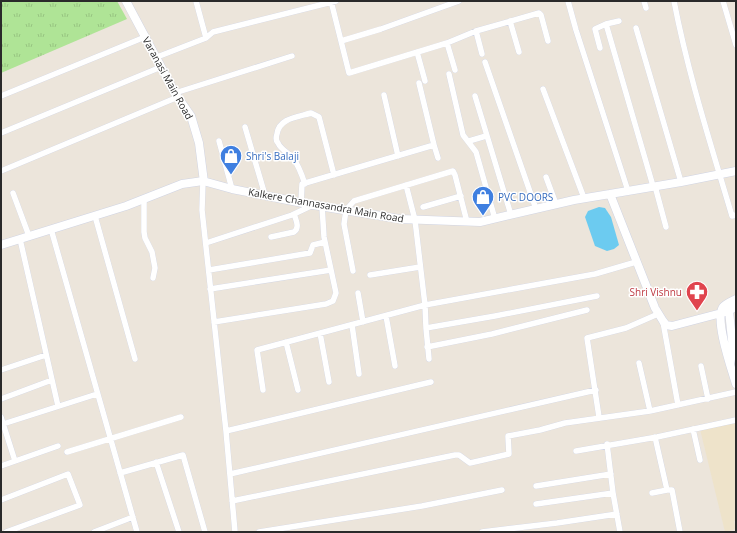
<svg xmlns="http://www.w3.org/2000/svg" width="737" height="533" font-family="'Open Sans',sans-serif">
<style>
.education{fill:#eee3ca}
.grass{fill:url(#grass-tufts)}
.water{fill:#6ccbf0}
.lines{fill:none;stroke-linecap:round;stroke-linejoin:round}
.street-casing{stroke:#d0d4e3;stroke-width:6}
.secondary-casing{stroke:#d0d4e3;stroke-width:9}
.street{stroke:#fff;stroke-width:5.5}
.secondary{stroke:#fff;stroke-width:8}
.labels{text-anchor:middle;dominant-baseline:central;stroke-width:3;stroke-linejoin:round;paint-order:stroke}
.street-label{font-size:10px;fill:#2a2a2a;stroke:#fff}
.shop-label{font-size:10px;fill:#366cbe;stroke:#fff;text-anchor:start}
.health-label{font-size:10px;fill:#be3a42;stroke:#fff;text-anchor:end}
</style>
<defs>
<pattern id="grass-tufts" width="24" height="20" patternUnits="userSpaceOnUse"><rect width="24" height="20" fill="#afe496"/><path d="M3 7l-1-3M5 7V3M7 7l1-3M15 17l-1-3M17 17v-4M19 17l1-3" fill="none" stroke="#97c481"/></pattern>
</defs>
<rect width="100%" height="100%" fill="#ece5db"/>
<path class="education" d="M736 422V521H734L736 529 725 532 700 429Z"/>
<path class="grass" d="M1 1H117L127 19 1 73Z"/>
<path class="water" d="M599 207 605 208 611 217 619 245 614 249 607 251 595 246 585 217 588 211Z"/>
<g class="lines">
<g class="street-casing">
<path id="street" d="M196 1 206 38
M331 1 349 73 447 43 476 31 482 54
M568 1 576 30 628 191
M644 1 646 8
M674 1C688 74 711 145 732 216L736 215
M723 1 736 45
M510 21 519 52
M606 24 653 186
M636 28 681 182
M476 31 539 13 541 15 548 41
M341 41 381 29 459 1
M447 43 455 70
M600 48 595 29 606 24 619 21
M417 52 425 81
M157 57 206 38 213 32 336 1
M485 62 536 209
M449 74 463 135 476 152 495 219
M543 89 584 198
M175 93 292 56
M384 95 398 156
M1 96 145 37
M475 96 511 215
M245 127 265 195
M1 133 161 67
M219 141 232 189
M469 141 486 136
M434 145 438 158
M1 171 178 97
M546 177 556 204
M203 181 202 210 226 431 235 532
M305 184C302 175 299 166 293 158 289 153 281 150 278 143 276 141 276 137 277 134 279 118 298 117 311 113L319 117 334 175
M406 185 415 220 425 305 426 328 429 359
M655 186 666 227
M13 193 29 236
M144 199V232L145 238 152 252 155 268 153 278
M301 203 302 184 434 145 419 83
M423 207 461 196
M95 216 135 359
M51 229 137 532
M271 237 294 232C300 228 296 220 294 214
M20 239 58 406
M206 243 292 215 313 205
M209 270 310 253 313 245 325 242
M353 271 344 224 346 210 354 201 453 171 455 175 467 222
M370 275 420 267
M210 289 331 270
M358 293 363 322
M386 316 395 366
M214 322 326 304 333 301 336 293 324 237 322 206
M663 322 678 405
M352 325 359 374
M426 328 495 316 597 296
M320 333 329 382
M286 342 298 390
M427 347 492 334 587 310
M639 363 650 411
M701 366 708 399
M1 370 46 355
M263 390 257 350 425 305 595 274 636 262
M1 399 52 380
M1 417 15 461
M599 417 587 338 626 328 658 314
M3 424 97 394
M693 429 700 460
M226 431 431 382
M655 437 667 490H672L680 532
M607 444 613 493 620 532
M576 451 657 437 736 420
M67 452 181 417
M156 462 179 532
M1 466 58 446
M120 473 183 455 205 532
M230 474 596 390
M536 486 611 474
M652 493 667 490
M1 500 68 474 80 505 6 532
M232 501 455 455H459L470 463 509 454 508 436 540 430 565 423 650 411 736 392
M536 504 613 493
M94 532 133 517
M259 532 422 506 502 490
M482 532 557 523 617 514"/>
</g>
<g class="secondary-casing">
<path id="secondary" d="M126 1 175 93 191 116 199 143 204 182
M610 194 681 182 736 171
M1 245 126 206 182 184 203 181 232 189 313 205 400 219 480 222 574 200 610 194 655 308 663 321 666 325 672 326 729 311 736 306
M736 299C732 301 725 304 723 307 714 320 732 370 736 384
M729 311 733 349 730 364"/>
</g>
<use href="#street" class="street"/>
<use href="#secondary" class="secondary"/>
</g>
<defs>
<g id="shop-pin" transform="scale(1.15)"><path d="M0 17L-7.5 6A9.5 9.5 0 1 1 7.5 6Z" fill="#3f7fe0" stroke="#fff"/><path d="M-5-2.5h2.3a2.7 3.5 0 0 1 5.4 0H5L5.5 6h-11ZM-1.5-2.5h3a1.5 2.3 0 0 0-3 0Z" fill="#fff"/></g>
<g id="pharmacy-pin" transform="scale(1.15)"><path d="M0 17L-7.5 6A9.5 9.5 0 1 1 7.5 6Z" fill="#e0444e" stroke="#fff"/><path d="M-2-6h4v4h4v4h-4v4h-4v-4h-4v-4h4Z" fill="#fff"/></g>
</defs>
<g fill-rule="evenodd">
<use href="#shop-pin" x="231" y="156"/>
<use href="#shop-pin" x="483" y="197"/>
<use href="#pharmacy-pin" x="697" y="292"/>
</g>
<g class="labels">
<g class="street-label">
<text transform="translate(168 78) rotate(61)">Varanasi Main Road</text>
<text transform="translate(326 205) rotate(10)">Kalkere Channasandra Main Road</text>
</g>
<g class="shop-label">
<text x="246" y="156">Shri's Balaji</text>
<text x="498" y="197">PVC DOORS</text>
</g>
<g class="health-label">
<text x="682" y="292">Shri Vishnu</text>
</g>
</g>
<rect width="737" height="533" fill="none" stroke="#2a2a2a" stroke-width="4"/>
</svg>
